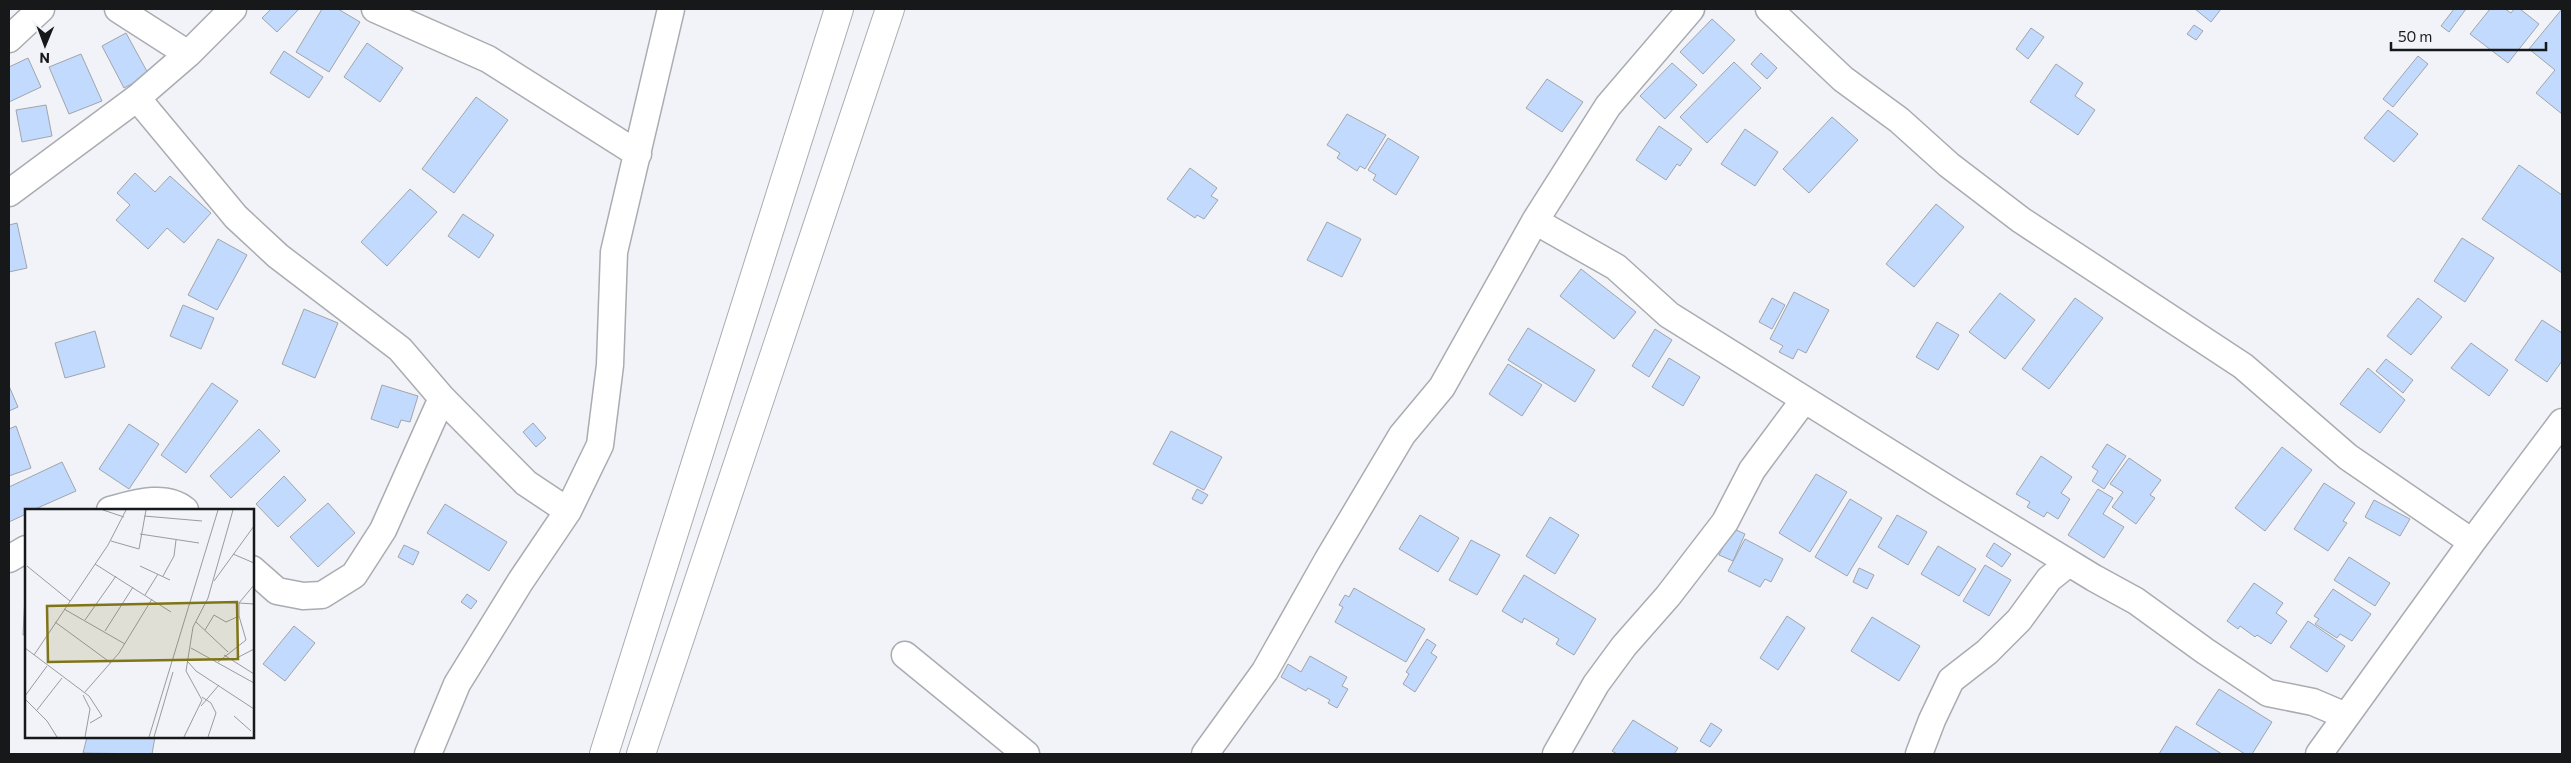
<svg xmlns="http://www.w3.org/2000/svg" width="2571" height="763" font-family="Commissioner,sans-serif">
<style>
.building{fill:#c1dafe;stroke:#a2a5a9}
.lines{fill:none;stroke-linecap:round;stroke-linejoin:round}
.minor-casing{stroke:#a9acb0;stroke-width:29}
.highway-casing{stroke:#a9acb0;stroke-width:30}
.minor{stroke:#fff;stroke-width:26}
.highway{stroke:#fff;stroke-width:28}
.inset-road{fill:none;stroke:#9a9b9f;stroke-width:1}
.view{fill:#7f7417;fill-opacity:0.15;stroke:#7f7417;stroke-width:2.5}
.inset-edge{fill:none;stroke:#171819;stroke-width:2.5}
</style>
<rect width="100%" height="100%" fill="#f1f3f8"/>
<path class="building" d="M271 9H299L277 32 262 18Z
M322 9H338L360 22 329 72 296 52Z
M2195 9H2221L2211 22Z
M2454 9H2466L2449 32 2441 26Z
M2490 9H2505L2511 13 2514 9H2520L2539 24 2508 63 2470 34Z
M2562 9V114L2536 93 2555 70 2529 49Z
M1712 19 1735 40 1703 74 1680 52Z
M2194 25 2203 31 2196 40 2187 34Z
M2031 28 2044 37 2028 59 2016 49Z
M126 33 149 75 124 88 102 46Z
M367 43 403 68 380 102 344 77Z
M284 51 323 77 309 98 270 73Z
M1761 53 1777 68 1767 79 1751 64Z
M81 54 102 101 69 114 49 67Z
M2418 56 2428 64 2393 107 2383 99Z
M28 58 41 87 9 102V67Z
M1734 62 1761 88 1707 143 1680 117Z
M1672 63 1697 85 1665 119 1640 96Z
M2056 64 2083 83 2075 96 2095 110 2078 135 2030 102Z
M1547 79 1583 102 1562 132 1526 108Z
M476 97 508 120 454 193 422 169Z
M46 105 52 136 22 142 16 110Z
M2388 110 2418 134 2394 162 2364 138Z
M1347 114 1386 135 1365 169 1360 166 1357 171 1337 158 1340 153 1327 145Z
M1832 117 1858 140 1809 193 1783 169Z
M1659 126 1692 149 1680 166 1677 164 1666 180 1636 160Z
M1745 129 1778 152 1755 186 1721 164Z
M1388 138 1419 157 1396 195 1373 180 1376 175 1368 170Z
M2519 165 2562 195V273L2482 219Z
M1190 168 1217 188 1211 196 1218 200 1204 219 1197 215 1195 218 1167 199Z
M135 173 155 192 170 176 211 213 184 243 167 228 148 249 116 220 130 205 117 193Z
M410 189 437 212 387 266 361 242Z
M1936 204 1964 227 1914 287 1886 264Z
M463 214 494 235 479 258 448 236Z
M1327 222 1361 239 1342 277 1307 260Z
M17 223 27 268 9 272V225Z
M2462 238 2494 258 2465 302 2434 281Z
M218 239 247 255 217 310 188 295Z
M1581 269 1636 312 1614 339 1560 296Z
M1794 292 1829 310 1806 353 1798 349 1793 359 1779 352 1783 346 1770 339Z
M2000 293 2035 320 2005 359 1969 332Z
M1772 298 1785 305 1772 329 1759 322Z
M2075 298 2103 318 2049 389 2022 369Z
M2418 298 2442 317 2411 355 2387 336Z
M183 305 214 318 201 349 170 336Z
M304 309 338 323 315 378 282 364Z
M2542 320 2562 333V361L2547 382 2515 360Z
M1937 322 1959 335 1938 370 1916 357Z
M1528 328 1595 370 1575 402 1508 360Z
M1655 329 1672 340 1649 377 1632 366Z
M95 331 105 367 65 378 55 343Z
M2471 343 2508 370 2489 396 2451 368Z
M1669 358 1700 377 1683 406 1652 387Z
M2386 359 2413 380 2403 393 2376 371Z
M1508 364 1542 385 1522 416 1489 394Z
M2368 368 2405 400 2380 433 2340 404Z
M212 383 238 401 186 473 161 455Z
M382 385 418 396 410 422 401 420 398 428 371 419Z
M9 386 18 407 9 411Z
M533 423 546 438 536 447 523 432Z
M129 424 159 444 129 489 99 469Z
M16 426 31 468 9 476V429Z
M259 429 280 451 231 498 210 476Z
M1171 431 1222 457 1204 490 1153 464Z
M2107 444 2126 456 2104 489 2092 481 2098 471 2092 467Z
M2282 447 2312 470 2265 531 2235 508Z
M2041 456 2072 477 2061 493 2070 499 2058 519 2047 512 2044 517 2027 507 2030 502 2016 494Z
M2129 458 2161 480 2150 495 2155 498 2136 524 2112 507 2123 492 2110 484Z
M62 462 76 491 33 510H26V514L9 522V487Z
M1816 474 1847 492 1810 552 1779 533Z
M284 476 306 500 278 527 256 504Z
M2324 483 2355 503 2343 521 2347 523 2328 551 2294 529Z
M1197 489 1208 495 1202 504 1192 499Z
M2098 489 2113 498 2103 514 2124 527 2104 558 2068 535Z
M1850 499 1882 518 1847 576 1815 557Z
M2374 500 2410 519 2400 536 2365 517Z
M328 503 355 533 318 567 290 537Z
M445 504 507 542 489 571 427 533Z
M1420 515 1459 538 1438 572 1399 549Z
M1897 515 1927 532 1908 565 1878 547Z
M1550 517 1579 535 1555 574 1526 556Z
M1732 528 1745 534 1733 561 1719 555Z
M1745 539 1783 559 1771 582 1765 579 1760 587 1728 571Z
M1471 540 1500 555 1477 595 1449 580Z
M1994 543 2011 554 2002 567 1986 556Z
M404 545 419 552 413 565 398 557Z
M1938 546 1976 569 1959 596 1921 574Z
M2349 557 2390 583 2375 606 2334 580Z
M1985 565 2011 580 1989 616 1963 601Z
M1859 568 1874 575 1867 589 1853 582Z
M1524 575 1596 619 1574 655 1556 644 1559 639 1524 618 1522 623 1502 611Z
M2254 583 2283 603 2276 613 2287 621 2271 644 2257 635 2255 637 2240 626 2238 629 2227 621Z
M1354 588 1425 629 1406 662 1335 622 1343 607 1339 605 1345 595 1349 597Z
M2333 589 2371 614 2352 641 2340 634 2337 638 2315 624 2319 619 2314 616Z
M467 594 477 601 471 609 461 602Z
M25 596H26V635H23Z
M1787 616 1805 628 1778 670 1760 658Z
M1872 617 1920 646 1899 681 1851 651Z
M2308 621 2345 646 2327 672 2290 647Z
M294 626 315 643 285 681 263 664Z
M1427 639 1436 645 1431 653 1437 657 1415 692 1403 684 1409 674 1406 672Z
M1310 656 1347 677 1342 686 1348 689 1337 708 1328 703 1330 700 1308 688 1306 691 1281 677 1288 664 1301 672Z
M2219 689 2272 722 2252 754H2245L2196 724Z
M1633 720 1678 748 1674 754H1617L1612 751Z
M1711 723 1722 730 1710 747 1700 741Z
M2176 726 2222 754H2159Z
M87 737H155L152 754 83 753Z"/>
<g class="lines">
<g class="minor-casing">
<path id="minor" d="M118 9 188 54
M375 9 488 59 638 154
M1769 9 1843 79 1899 120 1949 165 2021 220 2243 366 2348 457 2472 542
M9 39 41 9
M137 98 236 217 278 256 400 349 442 398 526 483 568 511
M9 193 137 98 188 54 233 9
M1535 221 1616 267 1669 315 1951 491 2094 578 2136 601 2205 651 2268 693 2313 702 2346 716
M110 510C133 504 165 493 185 510
M9 559 26 549
M252 569 277 591 303 596 322 595 354 575 383 530 442 398
M905 655 1026 754
M428 754 457 684 520 582 568 511 600 445 610 365 614 252 671 9
M1205 754 1265 671 1327 561 1402 435 1442 387 1535 221 1608 106 1691 9
M1556 754 1596 684 1624 646 1668 596 1725 522 1752 470 1804 400
M1919 754 1932 720 1951 680 1987 652 2019 620 2049 579 2069 563
M2319 754 2472 542 2562 422"/>
</g>
<g class="highway-casing">
<path id="highway" d="M604 754 839 9
M641 754 890 9"/>
</g>
<use href="#minor" class="minor"/>
<use href="#highway" class="highway"/>
</g>
<g transform="translate(25 509)">
<rect width="229" height="229" fill="#f1f3f8"/>
<path class="inset-road" d="M78 1 99 8M119 7 177 12M115 25 174 34M86 32 114 40 121 1M208 45 229 54M70 55 146 103M2 57 45 92M115 57 145 71M138 67 149 47 151 31M189 72 229 17M120 86 133 65M214 94 229 95M39 100 100 135M60 111 91 67M30 113 86 154M171 113 203 143M180 121 189 106 201 113 214 107M80 122 108 78M0 139 64 187 77 207 65 214M166 139 229 174M9 146 83 36 101 1M199 146 229 165M208 151 229 140M163 153 171 162 229 200M193 153 221 131 214 107V94L229 76M60 183 94 144 127 90M58 186 65 200 60 228M0 187 22 157M177 188 186 194 191 204 183 228M0 190 22 212 32 228M176 197 194 176M12 201 37 169M209 207 226 222M124 228 193 1M129 228 148 163M159 228 177 191 161 162 168 118 183 89 208 1"/>
<path class="view" d="M212 93 213 150 23 153 22 97Z"/>
<rect width="229" height="229" class="inset-edge"/>
</g>
<rect width="2571" height="763" fill="none" stroke="#171819" stroke-width="20"/>
<g transform="translate(45 45) rotate(181)" stroke="#f1f3f8" stroke-width="4" paint-order="stroke">
<path d="M0-4L9 19L0 12L-9 19Z" fill="#171819"/>
<text y="-8" font-size="14" font-weight="bold" text-anchor="middle" fill="#171819">N</text>
</g>
<path d="M2391 42v8h155v-8" fill="none" stroke="#171819" stroke-width="2.5"/>
<text x="2398" y="42" font-size="15" fill="#171819" stroke="#f1f3f8" stroke-width="4" paint-order="stroke">50 m</text>
</svg>
